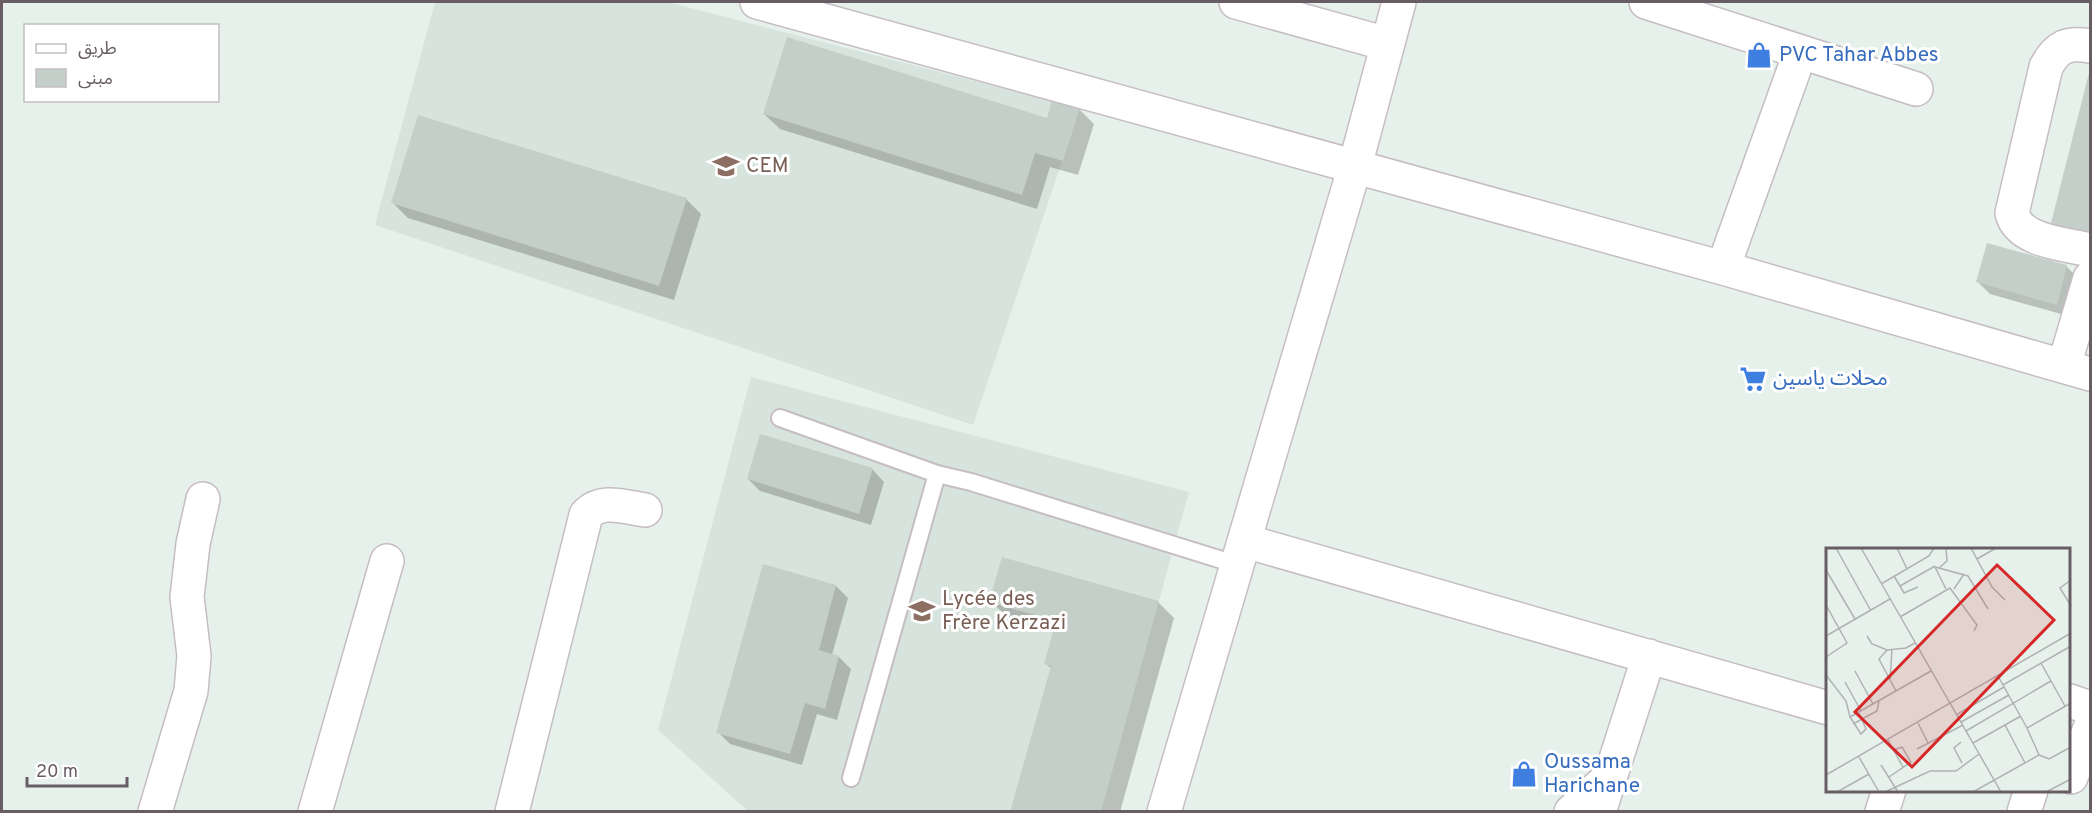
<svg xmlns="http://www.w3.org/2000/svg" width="2092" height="813" font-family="Overpass,'Noto Sans Arabic',sans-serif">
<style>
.education{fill:#d7e3dd}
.shadow{fill:#0003}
.building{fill:#c5cfc9}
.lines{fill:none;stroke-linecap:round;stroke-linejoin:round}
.service-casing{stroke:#c6bdc3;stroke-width:20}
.minor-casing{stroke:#c6bdc3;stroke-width:36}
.secondary-casing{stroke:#c8bec4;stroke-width:36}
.service{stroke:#fff;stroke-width:16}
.minor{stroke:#fff;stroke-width:33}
.secondary{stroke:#fff;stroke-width:33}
.labels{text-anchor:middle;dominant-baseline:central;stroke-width:6;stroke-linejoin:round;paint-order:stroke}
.shop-label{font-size:21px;fill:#366cbe;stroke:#fff;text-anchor:start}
.education-label{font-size:21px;fill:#785e54;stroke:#fff;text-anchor:start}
.inset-road{fill:none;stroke:#b0b2b2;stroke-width:1.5}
.view{fill:#d62828;fill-opacity:0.15;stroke:#d62828;stroke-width:3}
.inset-edge{fill:none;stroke:#685d65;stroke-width:3}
</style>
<rect width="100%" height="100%" fill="#e6f1ec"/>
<path class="education" d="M435 2H667L1080 108 973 425 375 225Z
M751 377 1189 492 1101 811H748L658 730Z"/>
<path class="shadow" d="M2090 72V243L2068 238 2053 223Z
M1079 109 1094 124 1078 175 1050 167 1037 209 780 129 764 114 1048 119Z
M686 199 701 214 674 300 408 218 393 203Z
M1988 245 2067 267 2079 279 2068 316 1990 294 1978 282Z
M872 469 884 482 871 525 760 491 748 479Z
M1003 559 1159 603 1174 618 1120 812H1012L1052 669 1045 663 1054 630 1006 616 991 601Z
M836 586 848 598 832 655 839 657 851 669 837 720 817 714 802 765 730 744 718 732Z"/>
<path class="building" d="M787 37 1047 118 1052 99 1080 108 1063 161 1035 153 1022 195 763 114Z
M2090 69V233L2051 223Z
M418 115 687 198 659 286 391 203Z
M1987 243 2067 265 2057 305 1976 282Z
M760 434 873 468 859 514 747 479Z
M1002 557 1159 601 1101 812H1010L1051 666 1044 664 1056 621 989 602Z
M763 564 836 585 819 650 839 656 825 709 805 703 790 754 716 733Z"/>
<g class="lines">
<g class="service-casing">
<path id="service" d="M780 418 937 474 971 482 1238 565
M851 778 937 474"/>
</g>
<g class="minor-casing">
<path id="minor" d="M757 2 1723 268 2090 374
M1236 2 1387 44
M1646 2 1916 89
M2090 46C2068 42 2057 46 2046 67L2012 213C2019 242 2066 244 2090 250
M1723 268 1800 53
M2064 366 2090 278
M1245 541 1828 708
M2070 701 2090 708
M2071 777 2090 728
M155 812 191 691 194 656 187 597 193 544 203 499
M315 812 387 561
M512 812 586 515C601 498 625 507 645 510
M1571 812 1610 777
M1599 812 1649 656
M1882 812 1889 790
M2024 812 2031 790"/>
</g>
<g class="secondary-casing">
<path id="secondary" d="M1164 812 1355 166 1399 2"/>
</g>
<use href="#service" class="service"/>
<use href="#minor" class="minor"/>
<use href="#secondary" class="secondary"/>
</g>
<defs>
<g id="shop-bare" transform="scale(2.07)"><path d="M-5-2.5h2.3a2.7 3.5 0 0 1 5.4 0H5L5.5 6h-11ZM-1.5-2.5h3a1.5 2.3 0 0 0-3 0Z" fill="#3f7fe0" stroke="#fff" stroke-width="2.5" paint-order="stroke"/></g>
<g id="school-bare" transform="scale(2.07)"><path d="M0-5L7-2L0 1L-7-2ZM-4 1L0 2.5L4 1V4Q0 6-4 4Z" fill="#8d6e63" stroke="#fff" stroke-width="2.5" paint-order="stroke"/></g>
<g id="supermarket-bare" transform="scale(2.07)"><path d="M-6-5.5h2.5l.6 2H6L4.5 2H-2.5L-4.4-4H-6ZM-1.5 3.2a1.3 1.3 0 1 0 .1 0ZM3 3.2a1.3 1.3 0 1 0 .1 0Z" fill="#3f7fe0" stroke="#fff" stroke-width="2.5" paint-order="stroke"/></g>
</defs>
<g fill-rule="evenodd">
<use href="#shop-bare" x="1759" y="55"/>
<use href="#school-bare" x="726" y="166"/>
<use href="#supermarket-bare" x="1753" y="379"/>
<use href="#school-bare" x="922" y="611"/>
<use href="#shop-bare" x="1524" y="774"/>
</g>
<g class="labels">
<g class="shop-label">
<text x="1779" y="55">PVC Tahar Abbes</text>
<text x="1773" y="379">محلات ياسين</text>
<text x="1544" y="762">Oussama<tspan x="1544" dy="24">Harichane</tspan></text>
</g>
<g class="education-label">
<text x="746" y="166">CEM</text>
<text x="942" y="599">Lycée des<tspan x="942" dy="24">Frère Kerzazi</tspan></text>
</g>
</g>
<g transform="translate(1826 548)">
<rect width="244" height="244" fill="#e6f1ec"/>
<path class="inset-road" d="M10 0 45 63M35 0 175 244M71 0 81 21M145 0 166 39 179 52M151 11 170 0M113 20 121 13 120 0M0 22 29 71M68 28 78 45 92 39M245 32 234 40 245 58M55 36 103 8 108 0M74 38 109 18M120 41 109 19 142 28 162 61M128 41 138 26M0 57 21 95 0 109M74 69 124 40 151 77 148 83M0 88 64 51M41 88 46 96 61 102 80 100 89 95M61 102 53 111 70 143M215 115 239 158M29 123 47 156M0 127 20 153 24 169 105 123M172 128 201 180M64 132 66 101M19 134 35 163M177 137 245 98M130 167 178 139M24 169 35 186 40 181 33 165M135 174 183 147M92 175 102 195M27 176 51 163 53 153M179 177 199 215M140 183 225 133M62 192 77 219M135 194 128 200 136 215M147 195 195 168M91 201 137 177M213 207 223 211 245 199M33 209 53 244M55 217 72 244M0 227 245 85M63 229 85 214 76 199 68 202M11 244 43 226M59 244 104 223H130L153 206M147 244 213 207 201 180 245 155M220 244 245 231"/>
<path class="view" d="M171 17 228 72 86 219 29 164Z"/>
<rect width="244" height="244" class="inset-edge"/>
</g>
<rect width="2092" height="813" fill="none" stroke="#685d65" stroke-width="6"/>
<rect x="24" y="24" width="195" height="78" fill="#ffffff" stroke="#c3bec1" stroke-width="1.5"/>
<rect x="36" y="44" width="30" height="9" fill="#ffffff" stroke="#c3bec1" stroke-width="1.5"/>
<text x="78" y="54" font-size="18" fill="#685d65">طريق</text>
<rect x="36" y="69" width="30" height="18" fill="#c5cfc9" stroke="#c3bec1" stroke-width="1.5"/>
<text x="78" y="84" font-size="18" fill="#685d65">مبنى</text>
<path d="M27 777v9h100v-9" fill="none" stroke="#685d65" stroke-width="3"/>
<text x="36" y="777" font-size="18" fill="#685d65" stroke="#ffffff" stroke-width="4.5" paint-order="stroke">20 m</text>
</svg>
